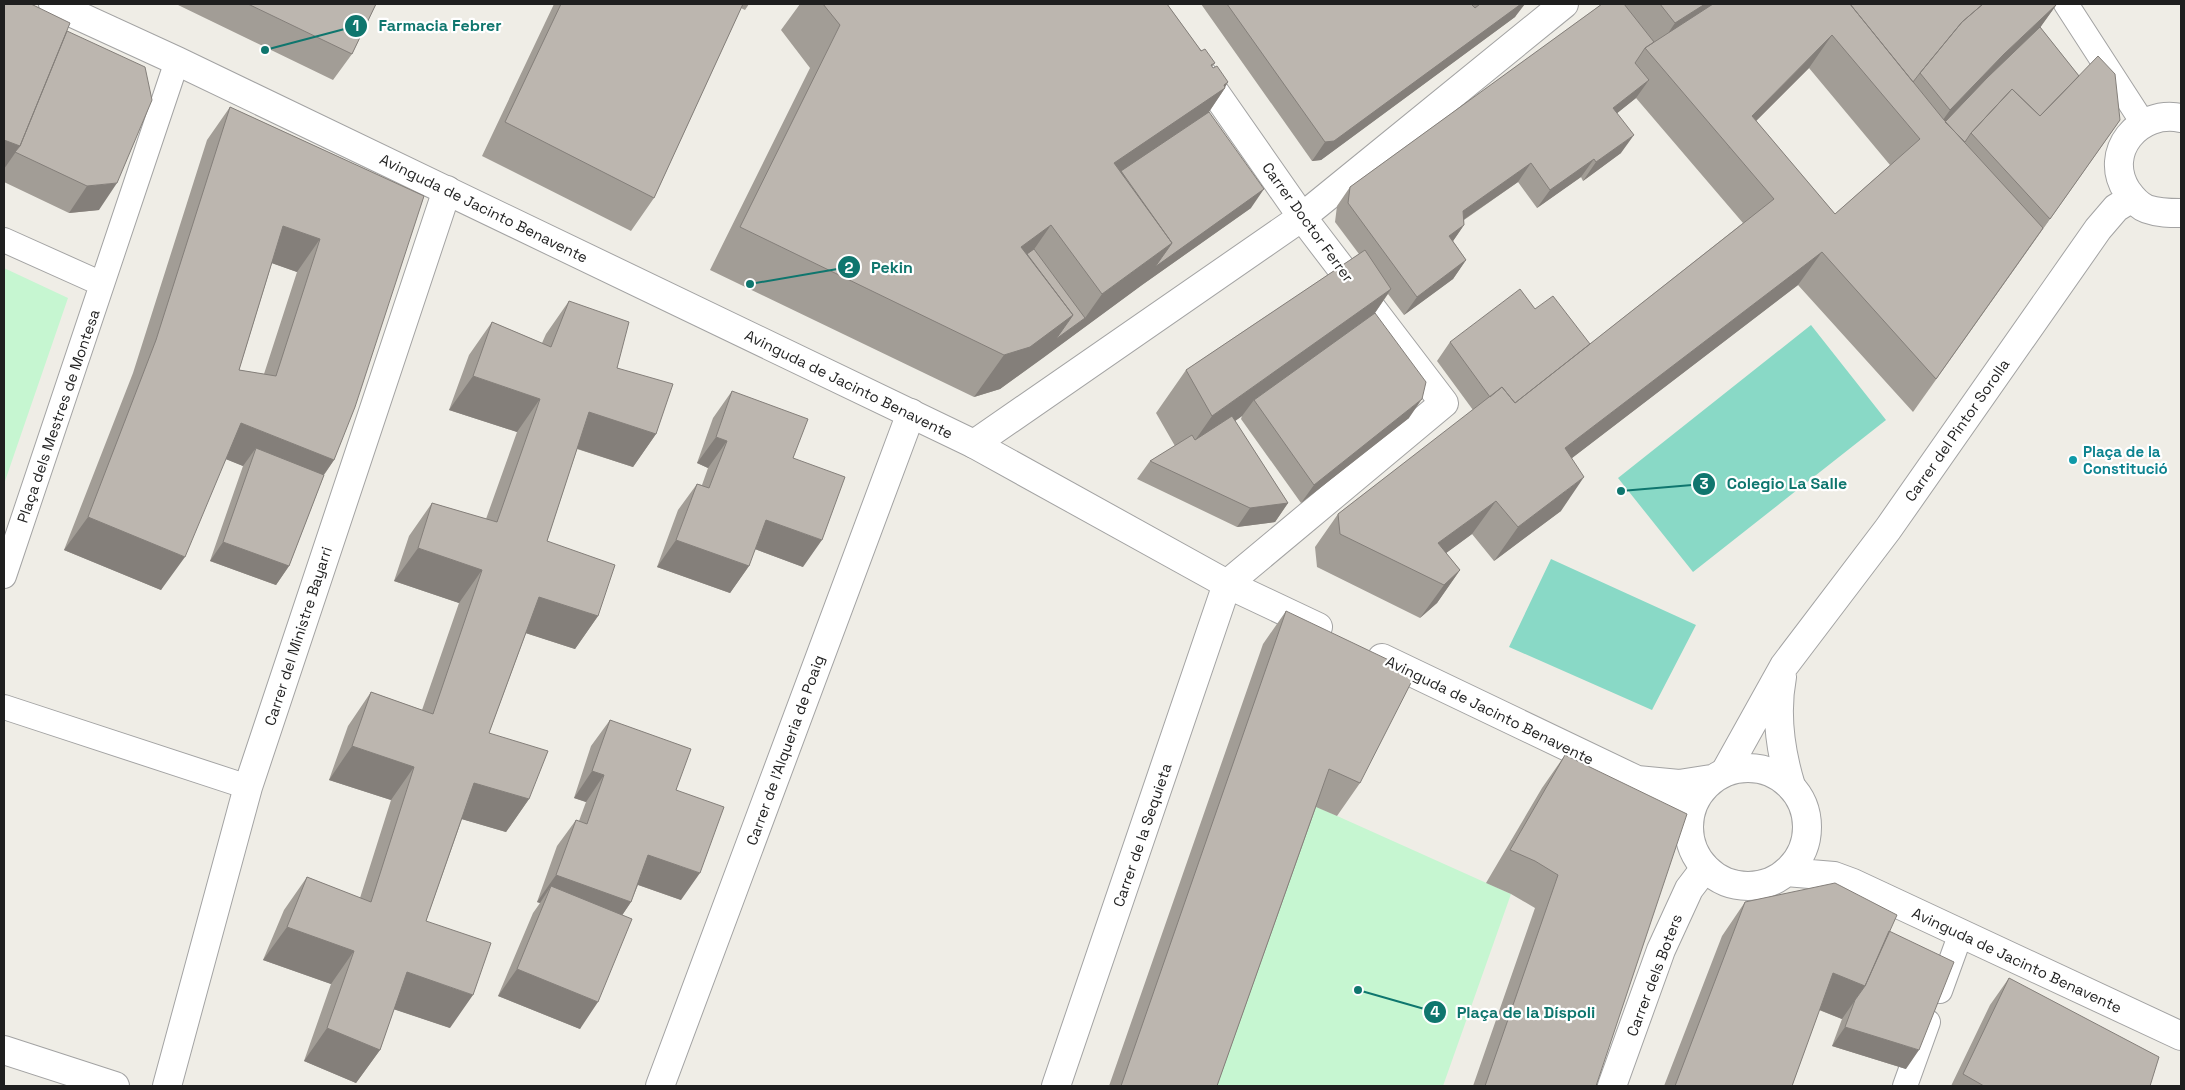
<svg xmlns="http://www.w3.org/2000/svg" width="2185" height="1090" font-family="'Space Grotesk',sans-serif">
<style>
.park{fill:#c6f6d1}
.pitch{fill:#89d9c6}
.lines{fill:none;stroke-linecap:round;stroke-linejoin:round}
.pedestrian-casing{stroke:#a3a3a3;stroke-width:26}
.minor-casing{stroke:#a3a3a3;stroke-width:30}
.tertiary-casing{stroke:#a3a3a3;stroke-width:30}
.pedestrian{stroke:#fff;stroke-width:24}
.minor{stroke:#fff;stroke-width:28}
.tertiary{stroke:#fff;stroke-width:28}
.wall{fill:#a29d96;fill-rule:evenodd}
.shaded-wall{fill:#847f7a}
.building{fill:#bcb6af;stroke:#847f7a;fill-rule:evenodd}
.culture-dot{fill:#0f9aa8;stroke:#fff;stroke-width:2}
.labels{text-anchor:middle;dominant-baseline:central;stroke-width:4.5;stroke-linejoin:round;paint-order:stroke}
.street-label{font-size:15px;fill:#1f1f1f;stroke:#fff}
.culture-label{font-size:15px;font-weight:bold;fill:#0d838f;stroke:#fff;text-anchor:start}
.leader{fill:none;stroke:#0f766e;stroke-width:2}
.callout-dot{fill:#0f766e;stroke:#fff;stroke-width:2}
.mark-label{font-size:15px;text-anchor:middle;font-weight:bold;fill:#fff}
.callout-label{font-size:16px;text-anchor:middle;font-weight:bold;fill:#0f766e;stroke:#fff;stroke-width:4.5;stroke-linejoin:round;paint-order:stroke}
</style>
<rect width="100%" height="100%" fill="#efede6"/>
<path class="park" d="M4 268 68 298 4 484Z
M1306 802 1511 894 1443 1086H1205Z"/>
<path class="pitch" d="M1811 325 1886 420 1693 572 1618 478Z
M1551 559 1696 625 1652 710 1509 647Z"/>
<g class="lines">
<g class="pedestrian-casing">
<path id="pedestrian" d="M2066 4 2143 123
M4 240 102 284
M4 576 177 61
M4 707 248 787
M1940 991 1961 933
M1905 1086 1928 1022"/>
</g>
<g class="minor-casing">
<path id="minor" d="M2181 118C2139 109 2102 152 2127 191 2132 198 2139 206 2147 209 2158 213 2170 213 2181 213
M974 444 1302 217 1564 4
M1782 677C1775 714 1780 750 1791 786
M1725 772 1784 666 1888 529 2098 229 2116 208 2132 198
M4 1050 115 1086
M167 1086 248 787 447 190
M660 1086 911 413
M1056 1086 1227 584 1444 403 1302 217 1198 68
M1612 1086 1661 950 1689 889 1705 868"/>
</g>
<g class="tertiary-casing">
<path id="tertiary" d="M53 4 177 61 974 444 1227 584 1318 627
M1382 658 1637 780 1688 821
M1689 827a59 59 0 1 1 118 0a59 59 0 1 1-118 0Z
M1637 780 1679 784 1711 779
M1786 872 1834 876 1853 883 2181 1036"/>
</g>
<use href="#pedestrian" class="pedestrian"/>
<use href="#minor" class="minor"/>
<use href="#tertiary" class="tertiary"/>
</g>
<path class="wall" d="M4 4 67 31 99 210 69 213 4 182Z
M176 4H376L352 54 333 80Z
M554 4H749L745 10 741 8 654 198 631 231 482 156Z
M800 4H1167L1199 48 1215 63 1212 67 1213 68 1228 82 1225 87V88L1209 112 1251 208 1142 285 1000 389 974 397 710 270 810 68 781 30Z
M1201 4H1521L1515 17 1321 160 1312 161Z
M1602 4H2057L2040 27 2079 76 2120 120 1913 412 1798 285 1572 458 1561 511 1494 561 1472 534 1446 553 1460 570 1437 603 1420 618 1317 567 1315 547 1338 514 1473 410 1437 361 1450 342 1535 309 1590 344 1743 223 1636 98 1617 113 1621 153 1583 181 1581 177 1537 208 1518 182 1464 220V225L1453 241 1466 260 1453 279 1404 315 1388 294 1375 313 1409 418 1301 503 1241 419 1242 416 1235 421 1288 503 1275 522 1237 527 1137 479 1150 461 1175 446 1156 413 1186 370 1359 254 1335 222 1337 206 1350 187ZM1809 68 1890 165 1835 214 1756 121Z
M230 107 424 196 334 460 324 475 289 566 276 585 210 561 243 466 226 459 161 590 64 550 133 373 207 140ZM272 263 297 272 264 374 239 370Z
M569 301 617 368 656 434 633 467 577 449 547 541 598 616 575 649 526 633 489 733 529 799 506 832 462 819 426 921 450 1028 394 1009 380 1050 356 1083 304 1061 331 984 263 960 284 910 307 877 360 898 391 800 329 780 348 726 371 692 422 710 459 603 394 581 409 536 432 503 486 519 517 432 449 410 469 355 492 322 542 343 546 334Z
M732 391 793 458 803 567 755 549 749 566 730 593 657 567 678 510 697 484 702 485 708 468 697 463 713 418Z
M1286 611 1360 783 1337 816 1316 807 1217 1086H1109L1263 644Z
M610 720 676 790 681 900 638 885 631 902 622 915 580 1029 498 996 533 913 540 903 537 902 557 846 576 820 579 821 586 802 574 798 591 746Z
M1565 755 1596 1086H1473L1535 908 1511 894 1486 883 1542 788Z
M1745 902 1889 931 1906 1069 1832 1046 1842 1019 1819 1010 1792 1086H1664L1722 936Z
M2009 978 2150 1086H1951L1990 1005Z"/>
<path class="shaded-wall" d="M1521 4H1525L1515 17 1321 160 1312 161 1325 142Z
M1705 4H1735L1652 57 1675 23Z
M2057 4 2027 46 1933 134 1950 110 2004 54Z
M1832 35 1809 68 1728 149 1752 116Z
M1649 80 1636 98 1600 127 1613 108Z
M1228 82 1224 89 1225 88 1196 131 1102 193 1114 163Z
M2120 120 2090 162 1913 412 2050 219Z
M1634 135 1621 153 1583 181 1596 162Z
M4 140 20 146 4 169Z
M1594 159 1581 177 1537 208 1550 190Z
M1531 163 1518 182 1450 229 1463 211Z
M117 183 99 210 69 213 87 186Z
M1264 189 1251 208 1142 285 1043 358 1056 339 1085 318 1102 294 1172 243Z
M1051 225 1021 268V247Z
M1464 225 1451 244 1449 236Z
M283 226 320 239 297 272 260 259Z
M1822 252 1798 285 1542 481 1565 448Z
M1466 260 1453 279 1404 315 1417 297Z
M1391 289 1362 332 1254 400 1242 416 1182 459 1212 416Z
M1073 315 1043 358 1000 389 974 397 1004 355Z
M473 376 540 399 517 432 449 410Z
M1422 399 1409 418 1301 503 1314 485Z
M589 412 656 434 633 467 566 445Z
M241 423 334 460 311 493 256 448 243 466 218 456Z
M716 437 727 441 708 468 697 463Z
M1584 477 1561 511 1494 561 1518 527Z
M1496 501 1472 534 1419 573 1438 543Z
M1288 503 1275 522 1237 527 1250 508Z
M88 517 185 557 161 590 64 550Z
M766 520 822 540 803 567 747 546Z
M676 540 749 566 730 593 657 567Z
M223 542 289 566 276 585 210 561Z
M418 548 482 570 459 603 394 581Z
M1460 570 1437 603 1420 618 1444 585Z
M539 597 598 616 575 649 516 630Z
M352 746 414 767 391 800 329 780Z
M592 771 604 775 586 802 574 798Z
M474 783 529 799 506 832 451 816Z
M648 855 700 873 681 900 630 882Z
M556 875 631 902 613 929 551 886 540 903 537 902Z
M287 927 354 951 331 984 263 960Z
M517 969 598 1002 580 1029 498 996Z
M407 972 473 995 450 1028 384 1006Z
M1833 973 1865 986 1842 1019 1810 1006Z
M1845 1027 1919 1050 1906 1069 1832 1046Z
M327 1028 380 1050 356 1083 304 1061Z"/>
<path class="building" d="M4 4H31L70 23 20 146 4 140Z
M248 4H376L352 54Z
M561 4H743L654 198 505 122Z
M823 4H1167L1199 48 1201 51 1205 49 1215 63 1211 65 1213 68 1217 66 1228 82 1224 85 1225 88 1114 163 1172 243 1102 294 1051 225 1021 247 1073 315 1030 347 1004 355 740 227 840 25Z
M1227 4H1471L1475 8 1480 4H1521L1334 141 1325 142Z
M1602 4H1624L1654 42 1645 48 1635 63 1649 80 1613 108 1634 135 1596 162 1594 159 1550 190 1531 163 1463 211 1464 225 1449 236 1466 260 1417 297 1348 203 1350 187Z
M1660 4H1705L1675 23Z
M1713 4H1850L1944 120 2043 228 1936 379 1822 252 1565 448 1584 477 1518 527 1496 501 1438 543 1460 570 1444 585 1340 534 1338 514 1502 387 1515 403 1774 199 1645 48ZM1832 35 1920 139 1835 214 1752 116Z
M1850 4H1983L1962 22 1920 73 1913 82Z
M1983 4H2057L2004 54 1950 110 1920 73 1962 22Z
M2040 27 2079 76 2040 116 2012 89 1971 133 1965 142 1945 122 1987 78Z
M67 31 145 67 152 100 117 183 87 186 15 152 20 146Z
M2098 56 2115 74 2120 120 2050 219 1971 133 2012 89 2040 116Z
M230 107 424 196 355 407 334 460 241 423 185 557 88 517 156 340ZM283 226 320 239 276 376 239 370Z
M1209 112 1264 189 1155 267 1172 243 1121 171Z
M1034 249 1085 318 1056 339 1073 315 1027 254Z
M1365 250 1391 289 1212 416 1186 370Z
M1520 289 1535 309 1553 296 1590 344 1515 403 1502 387 1490 397 1450 342Z
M569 301 629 322 617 368 673 384 656 434 589 412 547 541 615 565 598 616 539 597 489 733 548 751 529 799 474 783 426 921 491 943 473 995 407 972 380 1050 327 1028 354 951 287 927 307 877 371 902 414 767 352 746 371 692 433 714 482 570 418 548 432 503 497 522 540 399 473 376 492 322 551 347Z
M1375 313 1426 382 1422 399 1314 485 1254 400Z
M732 391 808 419 793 458 845 477 822 540 766 520 749 566 676 540 697 484 709 488 727 441 716 437Z
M1232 416 1288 503 1250 508 1150 461 1192 435 1195 440Z
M256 448 324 475 289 566 223 542Z
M1286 611 1416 673 1360 783 1329 769 1217 1086H1121Z
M610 720 691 749 676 790 724 807 700 873 648 855 631 902 556 875 576 820 587 824 604 775 592 771Z
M1565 755 1687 814 1596 1086H1485L1558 875 1535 861 1510 850Z
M1835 883 1897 915 1865 986 1833 973 1792 1086H1675L1745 902Z
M551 886 632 919 598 1002 517 969Z
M1889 931 1954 962 1919 1050 1845 1027 1855 1000 1865 986Z
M2009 978 2159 1057 2150 1086H1984L1963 1074Z"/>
<circle class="culture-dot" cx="2073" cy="460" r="5"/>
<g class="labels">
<g class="street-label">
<text transform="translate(484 208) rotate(26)">Avinguda de Jacinto Benavente</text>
<text transform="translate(1308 222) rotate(54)">Carrer Doctor Ferrer</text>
<text transform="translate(849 384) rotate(26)">Avinguda de Jacinto Benavente</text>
<text transform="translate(58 416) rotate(-71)">Plaça dels Mestres de Montesa</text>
<text transform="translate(1957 430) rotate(-55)">Carrer del Pintor Sorolla</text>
<text transform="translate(298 636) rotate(-72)">Carrer del Ministre Bayarri</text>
<text transform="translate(1490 710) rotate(26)">Avinguda de Jacinto Benavente</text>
<text transform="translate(785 750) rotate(-70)">Carrer de l'Alqueria de Poaig</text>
<text transform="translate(1142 835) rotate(-71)">Carrer de la Sequieta</text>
<text transform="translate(2017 960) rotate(25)">Avinguda de Jacinto Benavente</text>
<text transform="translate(1654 975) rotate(-69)">Carrer dels Boters</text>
</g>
<g class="culture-label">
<text x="2083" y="451">Plaça de la<tspan x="2083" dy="17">Constitució</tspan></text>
</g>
</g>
<path class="leader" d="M265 50L356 26M750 284L849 267M1621 491L1704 484M1358 990L1435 1012"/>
<g class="callout-dot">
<circle cx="265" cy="50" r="5"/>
<circle cx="750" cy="284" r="5"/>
<circle cx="1621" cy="491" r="5"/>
<circle cx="1358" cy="990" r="5"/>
<circle cx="356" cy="26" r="12"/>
<circle cx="849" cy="267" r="12"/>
<circle cx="1704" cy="484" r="12"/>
<circle cx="1435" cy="1012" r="12"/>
</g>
<g class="mark-label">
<text x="356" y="31">1</text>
<text x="849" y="273">2</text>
<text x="1704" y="489">3</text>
<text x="1435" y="1017">4</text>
</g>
<g class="callout-label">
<text x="440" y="31">Farmacia Febrer</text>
<text x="892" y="273">Pekin</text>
<text x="1787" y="489">Colegio La Salle</text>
<text x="1526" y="1018">Plaça de la Díspoli</text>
</g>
<rect width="2185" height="1090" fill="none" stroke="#1f1f1f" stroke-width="10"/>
</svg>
